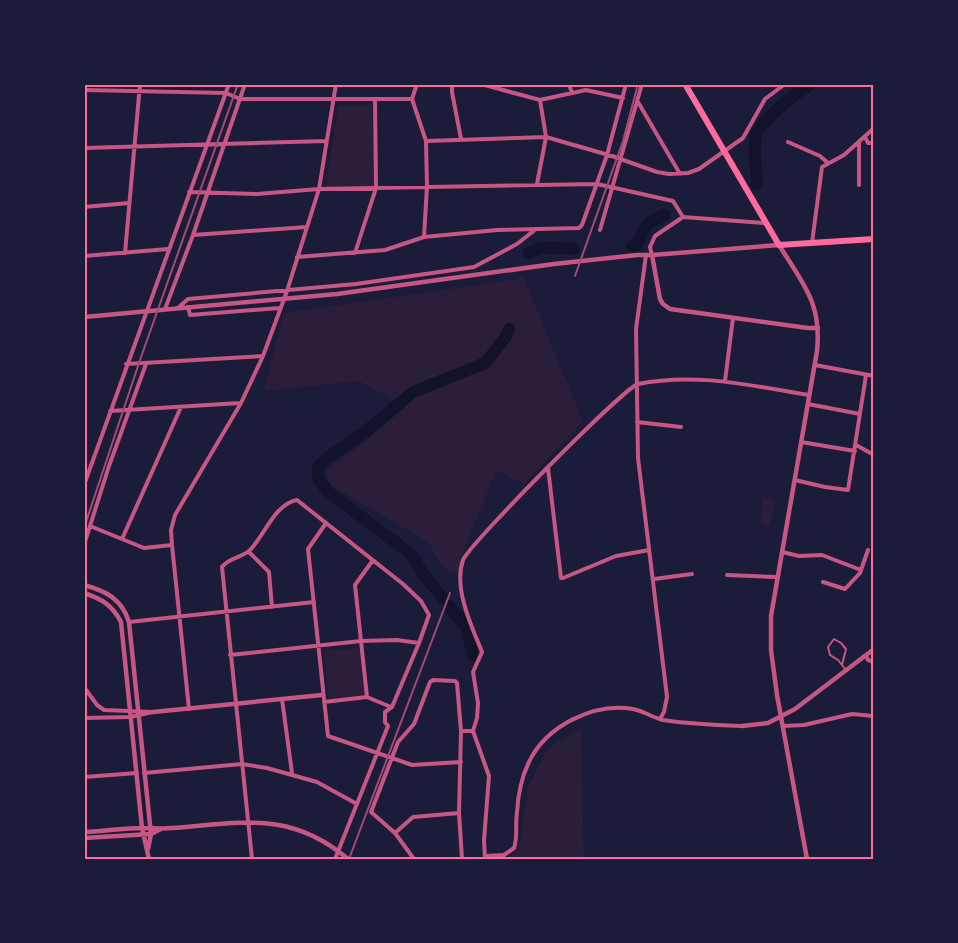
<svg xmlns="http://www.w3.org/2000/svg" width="958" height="943" font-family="Barlow,sans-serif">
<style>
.green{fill:#2a1e3b}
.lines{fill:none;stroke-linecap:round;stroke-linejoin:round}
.river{stroke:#12122b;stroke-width:12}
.service{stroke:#c65784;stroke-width:2}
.minor{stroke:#c65784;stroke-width:4}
.tertiary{stroke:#c65784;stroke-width:4.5}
.trunk{stroke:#ff6b9d;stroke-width:6}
.rail{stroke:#a44b75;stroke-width:2}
.neatline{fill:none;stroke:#ff6b9d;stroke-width:2}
</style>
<rect width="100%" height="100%" fill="#1b1b3a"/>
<path class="green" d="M372 105 374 186 326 188 338 106Z
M523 276 583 421 524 484 497 470 463 551 461 574 450 571 440 564 429 544 413 533 337 489C329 483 322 477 330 467L361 445 406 407 359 381 264 391 284 313 519 279Z
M763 498 775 500 770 526 760 524Z
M359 648 365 695 331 701 329 699 324 653 326 651Z
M581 728 584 859H505L513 854 520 842 528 787 549 747Z"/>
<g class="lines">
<path class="river" d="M757 184C757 170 752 151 756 136 761 119 796 94 811 84
M632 246 637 245 647 224 664 215
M529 253C543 245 558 248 573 249
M443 598 423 574 411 554 328 492 318 478V468L326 459 365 432 413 392 485 363 505 338 509 329
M449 606 466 626 473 655"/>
<path class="service" d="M842 665 846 649 841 643 834 639 828 647 830 655 838 660 846 670"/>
<path class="minor" d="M417 84 412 99 426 141 427 186 424 237
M452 84V92L461 139
M481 84 540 100 586 90 623 98
M569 84 572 93
M778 84 781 87 785 84
M84 90 226 93 240 99H412
M638 102 680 174
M865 137 868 143H874
M426 141 546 137 612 156 657 172 669 174 688 173 699 169 743 138 765 99 781 87
M788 142 820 156 828 163
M859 142V185
M84 148 326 141
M537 184 546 137 540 100
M189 192 257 194 319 189 597 184 673 201 683 217
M84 207 129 203
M600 230 642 84
M193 235 307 227
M812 243 822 167 844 155 874 128
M125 253 140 84
M355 253 376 188 375 99
M646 255 636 329 638 458 667 697 664 712 660 719
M652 255 650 247 655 236 683 217 764 223
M84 256 168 249
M297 257 385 250 424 237 497 230 579 228 582 225 607 155 626 84
M188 307 190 315 280 308
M178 308 188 299 356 284 474 267 517 244 536 229
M165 309 193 235 245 84
M126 364 263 356
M815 365 874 376
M725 381 733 318
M808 404 860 414
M110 411 240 403
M637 422 681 427
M801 442 855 451
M856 445 874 455
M548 468 561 578H563L616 556 649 550
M795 480 825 487 848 490 866 375
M84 485 229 84
M326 523 308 549 328 736 412 765 461 762
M90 526 144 548 172 545
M122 539 181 407
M84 545 109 466 146 364
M249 552 269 572 272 607
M782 552 799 556 822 555 861 570
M727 575 776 577
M654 579 692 574
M823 582 845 589 860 573 868 550
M129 622 314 602
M230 655 361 641 397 640 419 643
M866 656 868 660 874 662
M84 687 97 705 104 710 153 712 130 717 84 718
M367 697 391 707
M282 699 292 773
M324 702 367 697 355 585 373 560
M189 709 172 545 171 530 175 515 241 403 263 356 287 291 319 189 336 84
M783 726 804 725 852 714 874 716
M461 731H473
M144 773 242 764 267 768 317 782 357 804
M84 777 137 773
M395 833 413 817 459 813
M485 856 504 855 514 848C518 837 515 824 517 812 518 796 522 776 529 762 546 726 594 702 633 709 644 711 653 718 663 720 689 724 715 725 742 726
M252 859 222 567C229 557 243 558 251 549 265 534 275 504 297 500L403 584 421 601 429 615 419 643 392 707 385 712V722L388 726 335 859
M414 859 395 833 371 812 398 742 414 724 430 682 433 680 455 681 457 683 461 731 459 813 462 859
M485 859 484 840 489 776 473 731 477 718 478 703 473 672 482 652C472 627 453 588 463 560 470 543 625 387 638 384 696 372 753 386 809 395"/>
<path class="tertiary" d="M652 255 660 299 663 304 670 309 808 328H818
M84 317 337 294 554 264 637 255H652L779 245C803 284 822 303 817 351L771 616V650L777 695 807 859
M84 585C106 591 122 599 129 622L151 834 148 849
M84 593C102 599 112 605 121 622L142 828 149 859
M153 712 322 695
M742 726 768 723 795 709 874 649
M84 832C104 831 124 828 144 828 154 828 163 829 172 828 241 823 290 810 348 859
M84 838 151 834 161 829"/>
<path class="trunk" d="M685 84 779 245 874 239"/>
<path class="rail" d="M575 276 623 141 638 84
M84 528 140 360 238 84
M349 859 450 593"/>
</g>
<rect width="958" height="943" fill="none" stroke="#1b1b3a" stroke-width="171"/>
<rect x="86" y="86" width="786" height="772" class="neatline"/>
</svg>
